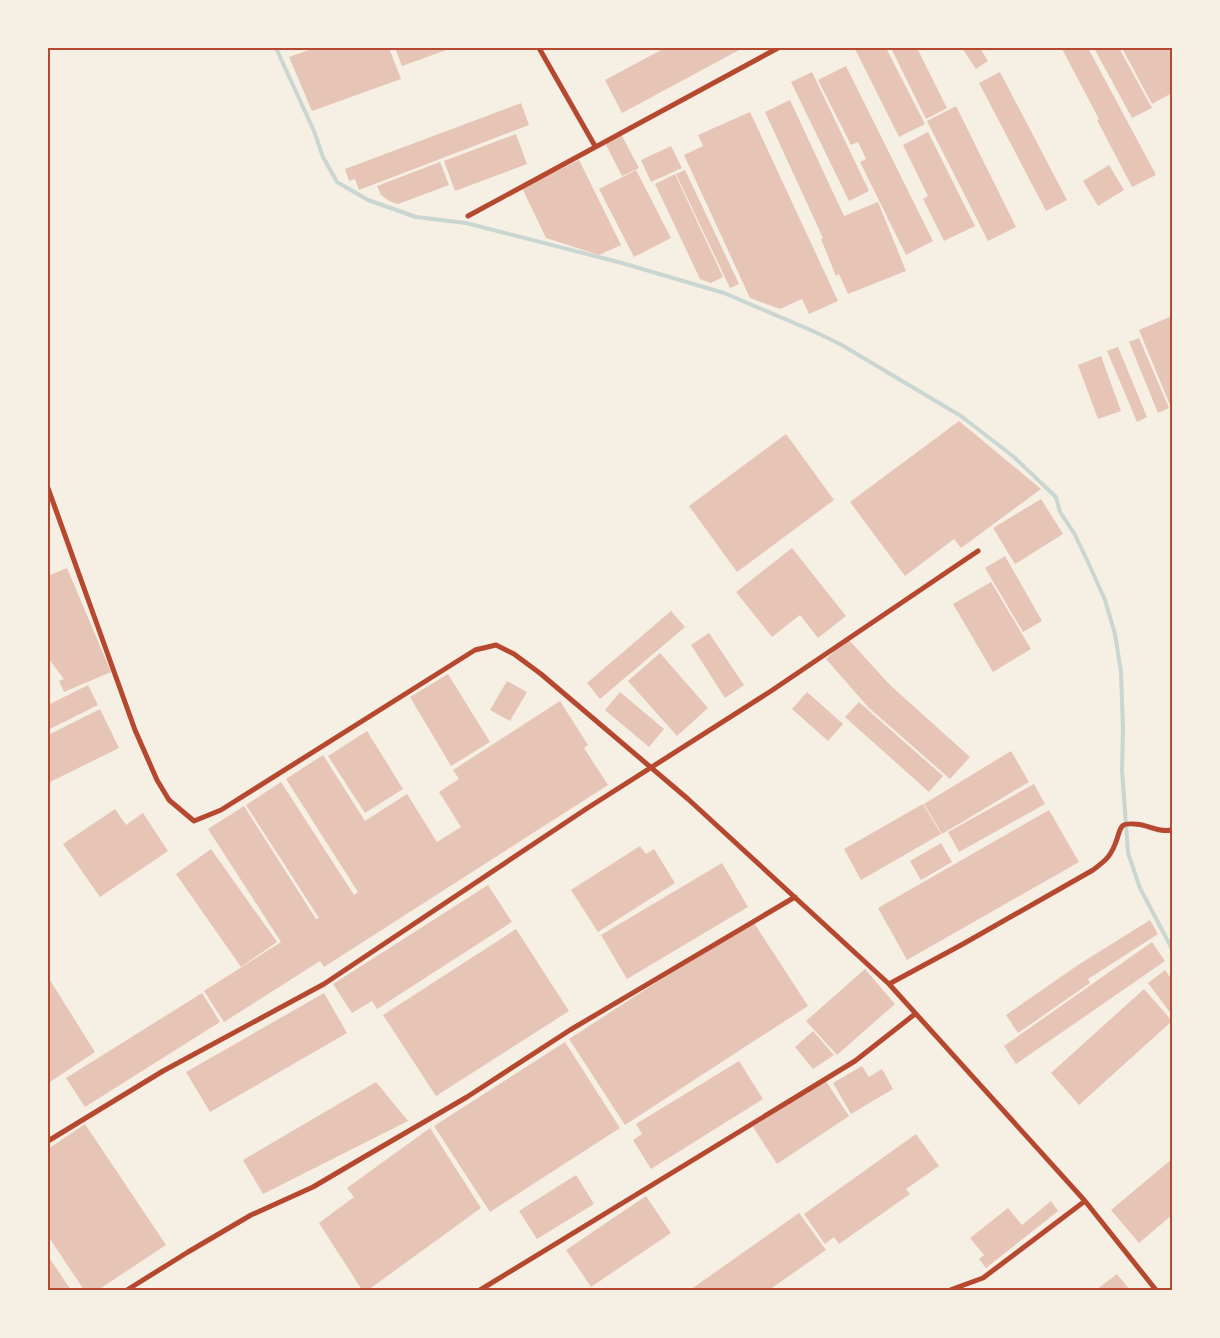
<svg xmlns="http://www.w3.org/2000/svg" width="1220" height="1338" font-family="Ubuntu,sans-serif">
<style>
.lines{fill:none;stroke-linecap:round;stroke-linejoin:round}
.stream{stroke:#c9d6d2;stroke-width:4}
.building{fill:#e6c5b7}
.minor{stroke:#b5482f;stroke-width:5}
.neatline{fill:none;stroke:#b5482f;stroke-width:2}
</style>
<rect width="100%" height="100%" fill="#f6efe4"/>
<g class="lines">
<path class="stream" d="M276 48 314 131 323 157 337 182 368 200 416 217 466 223 622 263 724 293 813 331 840 344 961 416 1014 457 1056 497 1060 512 1074 533 1088 562 1105 600 1115 634 1121 672 1123 729 1122 770 1128 853 1140 888 1172 949"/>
</g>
<path class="building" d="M315 48H389L401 79 312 111 289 57Z
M395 48H452L402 66Z
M665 48H743L622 113 605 80Z
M859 48H886L925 124 899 137 855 49Z
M891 48H917L947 108 926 119Z
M962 48H980L988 61 976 69Z
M1064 48H1088L1156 175 1132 187 1097 120 1099 119 1062 49Z
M1094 48H1119L1152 108 1132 118Z
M1122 48H1172V93L1152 104Z
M846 66 933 241 906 255 860 162 866 159 858 142 851 145 818 80Z
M812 72 869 191 849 201 791 82Z
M1000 72 1067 200 1046 211 979 83Z
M790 100 844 216 878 202 906 271 848 294 839 274 836 276 821 239 823 238 765 112Z
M521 103 529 125 359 190 355 179 349 181 345 169Z
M956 106 1016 227 988 241 927 121Z
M750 112 838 301 809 314 802 299 780 309 750 298 684 155 703 146 698 135Z
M928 132 975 226 944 241 923 199 928 196 903 145Z
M516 134 527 164 455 191 444 161Z
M621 134 639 168 622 176 605 143Z
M671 146 682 168 651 182 641 160Z
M579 160 621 245 599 255 546 238 522 188Z
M440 162 449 185 398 204 389 201 381 195 377 186Z
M1109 165 1124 190 1098 206 1083 181Z
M636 170 671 238 634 257 599 189Z
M685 170 739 284 730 288 676 174Z
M675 174 723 277 711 283 700 279 655 184Z
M1172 316V404L1170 405 1139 330Z
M1139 338 1169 408 1158 413 1129 342Z
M1118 347 1147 417 1137 422 1107 351Z
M1101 356 1121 411 1098 419 1078 365Z
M959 421 1041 489 961 548 954 539 905 576 850 502Z
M786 434 834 500 737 572 689 506Z
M1041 499 1063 534 1015 564 993 528Z
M792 548 846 616 818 638 800 615 772 637 736 592Z
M1005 556 1042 621 1023 632 985 568Z
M67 568 111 672 64 692 59 681 64 679 48 658V576Z
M991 582 1031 649 993 672 953 604Z
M671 611 685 627 600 699 587 683Z
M709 633 744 685 725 698 691 645Z
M848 639 890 685 970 757 950 779 868 707 826 659Z
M660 653 708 708 677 736 628 681Z
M448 674 490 742 451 766 410 697Z
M507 681 527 692 510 721 490 710Z
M88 685 98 705 48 730V705Z
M620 692 664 729 649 747 605 710Z
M807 692 843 724 828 741 792 709Z
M560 701 588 745 584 748 608 785 324 967 320 961 224 1022 204 991 281 942 208 829 244 806 316 919 319 918 246 805 281 782 354 895 358 892 286 779 323 755 365 821 407 794 437 842 461 827 439 792 459 779 453 770Z
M859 702 943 776 929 792 845 717Z
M100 709 119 748 48 783V735Z
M367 731 403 789 365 813 328 756Z
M1011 751 1029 782 942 834 924 804Z
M1034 784 1045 804 959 852 948 832Z
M923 804 941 834 861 880 844 849Z
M115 809 126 825 143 813 168 851 100 897 63 844Z
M1049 810 1079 862 907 960 878 908Z
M941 843 952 862 921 880 910 861Z
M640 846 646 854 654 849 675 883 598 932 571 890Z
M211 849 277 942 241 967 176 874Z
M722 863 748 907 627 979 601 935Z
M488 885 512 922 377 1009 372 1001 352 1013 333 984Z
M1150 920 1158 934 1088 979 1090 983 1018 1033 1006 1015 1078 965Z
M754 923 808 1006 625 1125 569 1039 657 982Z
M516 929 569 1011 436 1096 383 1015Z
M1152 942 1165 961 1016 1064 1004 1046Z
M865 969 895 1004 837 1055 806 1021Z
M1165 970 1172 980V1015L1148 983Z
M48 977 95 1052 50 1082 48 1078Z
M1144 989 1172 1021 1079 1105 1051 1073Z
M202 993 220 1022 85 1107 66 1078Z
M324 993 347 1033 210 1112 186 1072Z
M813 1031 834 1055 813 1069 795 1047Z
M565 1042 620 1128 490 1212 434 1126Z
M739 1061 763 1099 651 1169 633 1140 642 1134 636 1124Z
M862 1066 869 1077 882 1069 893 1089 851 1114 833 1083Z
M825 1080 849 1116 777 1164 753 1127Z
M376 1082 408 1121 263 1194 243 1160Z
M85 1124 166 1245 98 1290H84L48 1236V1149Z
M430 1128 481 1208 368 1290H362L319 1223 354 1197 347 1188Z
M916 1134 939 1166 906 1189 910 1194 839 1244 834 1237 825 1244 804 1214Z
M1172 1159V1215L1139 1243 1111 1210Z
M576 1175 594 1204 537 1239 519 1211Z
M646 1196 671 1233 591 1287 566 1250Z
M1051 1201 1058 1211 986 1268 979 1259 984 1255 970 1238 1008 1208 1022 1225Z
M799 1213 826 1250 769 1290H690Z
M48 1256 71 1290H48Z
M1117 1274 1130 1290H1096Z"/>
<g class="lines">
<path class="minor" d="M539 48 595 146
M468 216 778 48
M48 488 135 730 157 780 169 800 194 821 221 810 475 650 496 645 514 654 541 674 688 799 889 984 1085 1201 1156 1290
M889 984 963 944 1093 870C1098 866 1104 862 1108 857 1112 852 1115 845 1117 839 1121 827 1120 823 1134 824 1148 824 1157 833 1172 830
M48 1141 163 1071 324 984 586 809 771 691 978 551
M127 1290 188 1252 251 1215 313 1187 364 1157 467 1097 570 1030 795 897
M480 1290 855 1061 915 1014
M950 1290 983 1278 1085 1201"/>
</g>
<rect width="1220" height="1338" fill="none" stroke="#f6efe4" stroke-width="98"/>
<rect x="49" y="49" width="1122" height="1240" class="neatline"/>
</svg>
